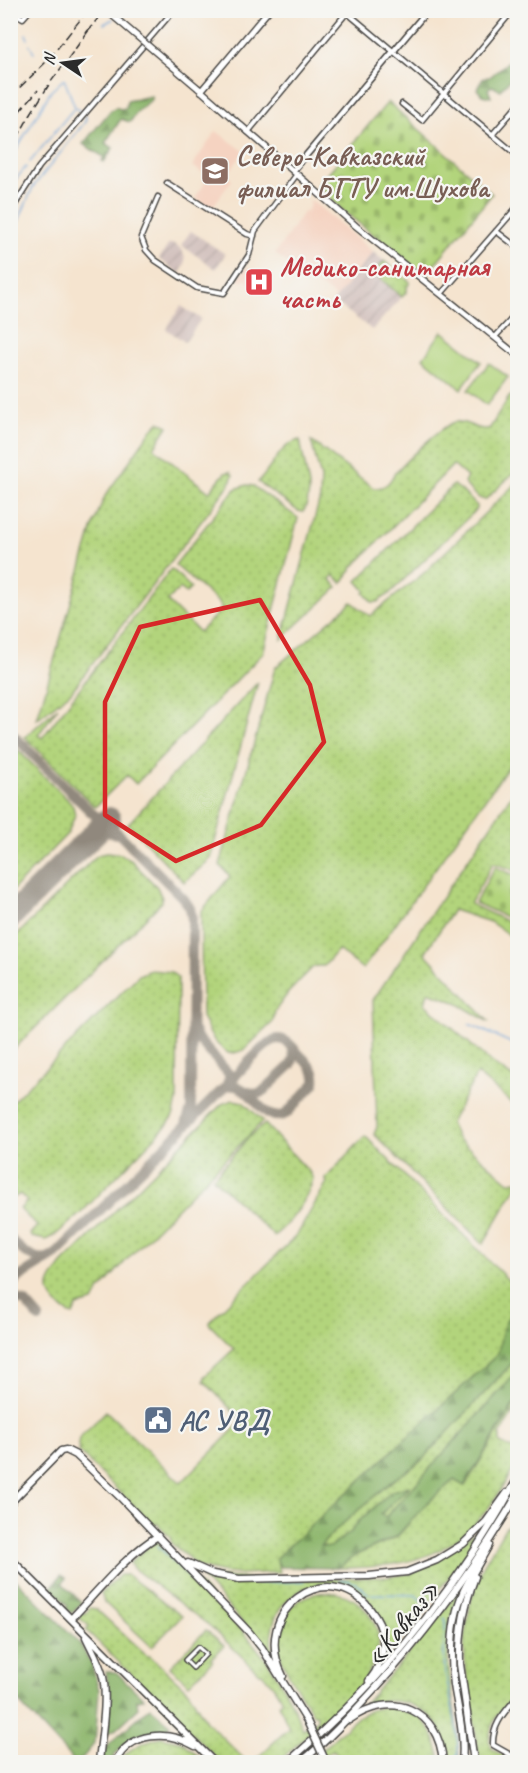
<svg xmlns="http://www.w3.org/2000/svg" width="528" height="1773" font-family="Caveat,sans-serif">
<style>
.built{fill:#f5d3c1}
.industrial{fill:url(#industrial-furrows)}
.grass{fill:url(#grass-dots);stroke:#6e8054;stroke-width:1.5}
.forest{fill:url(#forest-firs);stroke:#5c704c;stroke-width:1.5}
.cemetery{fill:url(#cemetery-stones);stroke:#6e8054;stroke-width:1.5}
.pitch{fill:#b2d47c;stroke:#6e8054;stroke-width:1.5}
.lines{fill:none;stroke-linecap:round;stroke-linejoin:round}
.stream{stroke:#659ed4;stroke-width:1.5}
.taxiway{stroke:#90887d;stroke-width:10}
.runway{stroke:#90887d;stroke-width:24}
.pedestrian-casing{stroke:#494744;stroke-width:6}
.minor-casing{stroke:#494744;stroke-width:7}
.tertiary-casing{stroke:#494744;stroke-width:8}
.secondary-casing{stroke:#494744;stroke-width:8}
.primary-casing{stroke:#494744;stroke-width:9}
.trunk-casing{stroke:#494744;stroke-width:9}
.pedestrian{stroke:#fff;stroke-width:3}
.minor{stroke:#fff;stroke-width:4}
.tertiary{stroke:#fff;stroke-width:4.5}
.secondary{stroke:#fff;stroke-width:5}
.primary{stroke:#fff;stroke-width:6}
.trunk{stroke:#fff;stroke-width:6}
.rail{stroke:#2b2b2b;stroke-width:1.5;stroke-dasharray:9 4.5;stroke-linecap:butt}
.secondary-bridge-casing{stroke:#494744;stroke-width:8;stroke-linecap:butt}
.primary-bridge-casing{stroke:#494744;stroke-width:9;stroke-linecap:butt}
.secondary-bridge{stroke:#fff;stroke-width:5}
.primary-bridge{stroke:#fff;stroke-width:6}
.marked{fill:none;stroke:#d62828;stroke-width:4.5;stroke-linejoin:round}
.labels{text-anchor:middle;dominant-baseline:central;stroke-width:4.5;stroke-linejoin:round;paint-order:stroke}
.education-label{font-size:28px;font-weight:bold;fill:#785e54;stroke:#f6f6f2;text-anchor:start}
.health-label{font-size:28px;font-weight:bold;fill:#be3a42;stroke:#f6f6f2;text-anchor:start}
.service-label{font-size:28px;font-weight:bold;fill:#4e5e75;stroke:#f6f6f2;text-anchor:start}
.street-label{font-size:28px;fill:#2b2b2b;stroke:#f6f6f2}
</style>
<defs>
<pattern id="industrial-furrows" width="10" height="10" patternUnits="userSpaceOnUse" patternTransform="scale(1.5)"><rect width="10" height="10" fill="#d1c0bc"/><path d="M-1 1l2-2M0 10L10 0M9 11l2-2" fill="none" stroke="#b4a5a2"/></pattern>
<pattern id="grass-dots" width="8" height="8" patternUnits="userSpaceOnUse" patternTransform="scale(1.5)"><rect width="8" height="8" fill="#b2d47c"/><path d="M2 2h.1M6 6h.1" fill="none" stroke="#99b66b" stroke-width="1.8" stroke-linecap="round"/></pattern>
<pattern id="forest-firs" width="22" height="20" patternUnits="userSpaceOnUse" patternTransform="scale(1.5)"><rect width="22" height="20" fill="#8db66c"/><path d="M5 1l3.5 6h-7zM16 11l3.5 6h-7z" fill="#739459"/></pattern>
<pattern id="cemetery-stones" width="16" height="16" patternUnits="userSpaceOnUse" patternTransform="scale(1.5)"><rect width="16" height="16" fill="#b2d47c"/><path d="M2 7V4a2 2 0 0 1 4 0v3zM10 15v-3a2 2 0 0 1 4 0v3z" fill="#99b66b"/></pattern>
</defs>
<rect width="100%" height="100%" fill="#f6f6f2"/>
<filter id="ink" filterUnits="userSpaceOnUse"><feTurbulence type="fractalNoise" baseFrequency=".0167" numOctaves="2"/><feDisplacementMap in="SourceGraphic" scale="12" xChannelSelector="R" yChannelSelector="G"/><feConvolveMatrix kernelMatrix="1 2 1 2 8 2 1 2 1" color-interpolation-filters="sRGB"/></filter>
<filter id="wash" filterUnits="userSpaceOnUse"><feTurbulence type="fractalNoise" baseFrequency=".008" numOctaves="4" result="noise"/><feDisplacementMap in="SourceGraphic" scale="24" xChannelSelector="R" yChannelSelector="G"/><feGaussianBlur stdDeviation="1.35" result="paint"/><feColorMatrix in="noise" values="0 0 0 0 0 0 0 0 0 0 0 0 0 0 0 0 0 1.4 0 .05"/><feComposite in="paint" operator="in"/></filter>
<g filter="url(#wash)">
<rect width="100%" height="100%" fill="#f5e4cf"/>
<path class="built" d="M216 131 244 151 227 176 232 180 211 209 195 198 209 177 192 166Z
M311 200 373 252 337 298 275 254 304 211 306 212 311 204 309 202Z
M246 266 257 274 260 271 266 275 264 278 273 284 265 297 262 295 263 292 258 289 259 288 253 283 252 284 244 279 242 282 238 279Z"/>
<path class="industrial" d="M191 231 225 254 216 269 181 245Z
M169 244H174L182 250 185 258V263L180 274 159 259Z
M373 252 410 282 407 287V291L372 330 334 301Z
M181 306 201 319 185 342 166 329Z"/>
<path class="grass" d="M384 261 410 282 407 287V291L402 297 374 273Z
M515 394H518L517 470 485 500C476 499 470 489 464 483L467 477 453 465 353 567 342 583 334 575 330 579 338 587 282 639 320 498 321 478 311 441 374 488C378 488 383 487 387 484 390 482 392 477 395 473 407 459 435 433 450 424 463 416 476 433 490 428L509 397Z
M159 422 168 426 154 448 209 492 225 473 230 472 233 475 229 485 71 692 37 719 94 523 105 496 152 429Z
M300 440 309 486C309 494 308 505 303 512L298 511 258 482C272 469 280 443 300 440Z
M517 482V755L363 969 338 950 324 966H318L313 967 288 993 275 1011 273 1022 244 1050 234 1053H228L216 1043 210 1034 202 1017 201 912 230 876 220 865 275 668 352 602 370 616 424 573Z
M247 485 253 486 298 518 263 653 136 784 127 775 95 807 25 737 58 707 38 735 42 738 171 569 173 570 191 588 186 593 180 588 167 601 199 632 222 609 219 603 175 565 235 489Z
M454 485 461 490 477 506V509L388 595 377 602H372L364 593 366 591 357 581 451 487Z
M258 682 211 856 206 863 184 882 128 824Z
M14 746 67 799 73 806 75 815 68 833 11 892 10 749Z
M517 787V867L516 871 493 863 470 904 517 926V940L490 922 453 910 425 953 489 1022 455 1002 428 992 425 1004 494 1065 517 1080V1107L477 1074 450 1123 457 1138 509 1182 517 1181V1186L483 1244 374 1134 377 1127 373 1000Z
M106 853 121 854 131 860 157 887 162 898V902L11 1052V941L93 859 98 855Z
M150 970 171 972 178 978 177 1100 174 1114 168 1124 80 1214 58 1233 46 1240 32 1237 30 1234 37 1226 20 1209 27 1201 20 1194 15 1197 11 1195V1103L139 975Z
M233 1100 243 1102 263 1121 131 1255 99 1291 93 1302 77 1306 73 1315C66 1313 62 1309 57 1304 41 1288 52 1278 62 1264L222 1104Z
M265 1124 310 1173 313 1179C306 1203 292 1221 274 1236L213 1178 249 1137Z
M365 1136 517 1289V1310L498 1354 276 1558 280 1572 240 1574 224 1573 199 1567 171 1543 170 1537 157 1523 154 1526 79 1452 78 1444 79 1438 106 1411 181 1483 242 1421 204 1381 205 1376 234 1349 209 1324V1322L297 1235 327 1182 325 1179Z
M517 1358V1372L384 1519 381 1514 409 1487 372 1511 357 1523 351 1532 330 1547 320 1546 339 1527 393 1480 420 1462Z
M517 1402V1410H515L500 1434V1443L517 1451C519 1465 509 1476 502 1488 462 1555 412 1568 338 1568L356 1555 397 1537 428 1502 454 1480 465 1486 513 1407Z
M515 1521H518L517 1691 496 1717 491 1728 489 1740 492 1749 513 1762H480L465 1663 464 1640 471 1600 483 1566 505 1528Z
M484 1527 467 1554 380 1666C383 1652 386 1639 383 1625 382 1619 378 1614 375 1609 350 1569 285 1579 273 1625 270 1638 271 1648 274 1661L273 1662 261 1643 197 1572 210 1576 267 1580 388 1577 412 1573Z
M153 1541H157C195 1580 234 1617 266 1660 282 1681 293 1705 303 1729L317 1721V1714H313C302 1695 280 1666 278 1645 273 1591 346 1572 372 1619 378 1629 380 1638 378 1649 376 1661 369 1672 363 1683L278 1762H253L289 1728 279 1704 282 1700 274 1687 262 1673H259L211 1627 133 1568 130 1563Z
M120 1575H127L182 1616 152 1647 104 1602 101 1593Z
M462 1586C457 1599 452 1612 450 1626 443 1671 459 1715 459 1760L458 1762H447C449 1714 407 1691 364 1705L422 1638Z
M90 1608 96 1609 147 1656H150L189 1692 206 1721 247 1762H221L86 1630 89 1626 77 1616 82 1611 85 1614Z
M206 1630 224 1646 211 1659 213 1661 189 1684 170 1667Z
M388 1706C414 1714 424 1713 435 1740 438 1748 440 1753 439 1762H334L337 1756 335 1751H331L319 1758 317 1762H308L359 1716 371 1710Z
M161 1737 183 1742 205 1762H119C128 1748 145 1741 161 1737Z"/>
<path class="forest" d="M517 54V72L500 90 492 86 488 89 491 97 482 95 477 89 483 78 490 77Z
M152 96V99L138 111 130 122 121 119 105 143 113 148 104 162 102 161 104 157 83 144 111 110 116 107 120 109 126 108 127 101Z
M517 1310V1358L420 1462 393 1480 339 1527 320 1546 330 1547 351 1532 357 1523 392 1491 410 1486 381 1514 385 1518 517 1372V1402L512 1407 464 1486 454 1480 428 1502 397 1536 356 1555 338 1568 280 1567 276 1558 498 1354C501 1340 502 1316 517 1310Z
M10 1574 78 1641 92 1665 99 1690 95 1743 79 1762 74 1761 11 1694Z
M61 1575 66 1578 62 1583 82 1603 72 1613 66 1609 68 1605 51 1588Z
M106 1672H116L144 1699 137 1700 138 1709 115 1730 108 1733 110 1696Z
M150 1707 170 1724 166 1730C138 1732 126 1738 110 1762H103V1749Z"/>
<path class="cemetery" d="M388 102 492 194 425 276 340 208 318 185Z
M495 867 517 876V922L475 903Z"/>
<path class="pitch" d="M442 331 481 362 461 389 423 358Z
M489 363 508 377 487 405 468 390Z"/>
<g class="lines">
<path class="stream" d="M117 16 123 10
M104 24 113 19
M26 34 28 39
M30 45 34 53
M10 160 13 156
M30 162 75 107
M10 186 26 167
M10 241 33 187 85 122 86 117 75 107 64 79 51 91 16 150
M469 1024 518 1046
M158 1546 196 1584
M212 1580 266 1583 304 1581
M339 1580C353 1580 358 1584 368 1594L415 1595 426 1604
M444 1618 446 1620C444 1636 443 1652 445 1668 448 1694 463 1739 456 1762"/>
<path class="taxiway" d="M10 732 92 813 118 833 184 899 190 908 192 919 191 1109 186 1124
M91 837 107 832 118 834
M247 1091 254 1094 261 1093 291 1065 294 1057 292 1046
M10 1239C22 1250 31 1261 48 1258
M10 1286 21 1276 56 1254 226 1086C235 1077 267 1039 278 1039 288 1039 294 1049 300 1055 309 1064 317 1070 315 1083L286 1114C260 1127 254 1080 226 1086L229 1079V1074L198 1039 192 1027
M10 1297 25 1302 39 1318
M10 1339 14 1342"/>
<path class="runway" d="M10 917 109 819"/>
</g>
</g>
<g filter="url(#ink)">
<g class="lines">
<g class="pedestrian-casing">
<path id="pedestrian" d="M198 1647 206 1654 193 1668 185 1660Z"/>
</g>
<g class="minor-casing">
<path id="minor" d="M344 10 518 156
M10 11 23 18 30 10
M402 104 422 120 513 10
M248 132 349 10
M492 135 518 105
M167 183 247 234 254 236
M158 197 141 237 146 250 155 260 197 288 224 293 249 255 255 231 297 174
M10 214 14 206 39 167 174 10
M496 231 518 248
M441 294 518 206
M495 337 518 312
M518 1696C505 1712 492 1724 493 1745L518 1759"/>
</g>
<g class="tertiary-casing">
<path id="tertiary" d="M293 171 428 10"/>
</g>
<g class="secondary-casing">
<path id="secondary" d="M198 88 356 226 518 356
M201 91 269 10"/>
</g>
<g class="primary-casing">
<path id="primary" d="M10 1503 61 1451 66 1450 76 1455 121 1498 249 1632 262 1648 307 1721
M10 1558 214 1762
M188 1563 213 1574 239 1579 369 1576 407 1572 437 1560 463 1544 486 1522 507 1493
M72 1618C96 1593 128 1553 158 1536
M86 1637C92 1650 100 1663 103 1677 108 1700 101 1738 99 1762
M283 1676C249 1610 328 1555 370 1609 377 1618 382 1627 383 1638 384 1653 379 1669 369 1681
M349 1720C392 1689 439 1709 443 1762
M115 1762C131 1731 168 1730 195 1746
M462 1762C465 1737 458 1710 454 1685 450 1653 451 1619 464 1590 472 1574 481 1560 489 1545
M474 1762 460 1664C459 1634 464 1605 475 1577"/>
</g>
<g class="trunk-casing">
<path id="trunk" d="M288 1762C381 1683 459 1586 518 1478
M301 1762C327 1741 350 1716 373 1691 428 1631 476 1565 518 1494"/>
</g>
<use href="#pedestrian" class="pedestrian"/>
<use href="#minor" class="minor"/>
<use href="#tertiary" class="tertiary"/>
<use href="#secondary" class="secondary"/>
<use href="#primary" class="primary"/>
<use href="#trunk" class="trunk"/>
<path class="rail" d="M86 33 105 10
M10 97 48 60 88 10
M10 122 38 90
M10 151 30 115 50 83 92 26"/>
<g class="secondary-bridge-casing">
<path id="secondary-bridge" d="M106 10 198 88"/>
</g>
<g class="primary-bridge-casing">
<path id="primary-bridge" d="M307 1721 326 1762"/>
</g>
<use href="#secondary-bridge" class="secondary-bridge"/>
<use href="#primary-bridge" class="primary-bridge"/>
</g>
</g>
<path class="marked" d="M260 600 310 685 324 742 261 825 176 861 105 815V702L140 627Z"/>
<defs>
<g id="university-square" transform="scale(1.5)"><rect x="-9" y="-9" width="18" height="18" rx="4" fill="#8d6e63" stroke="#f6f6f2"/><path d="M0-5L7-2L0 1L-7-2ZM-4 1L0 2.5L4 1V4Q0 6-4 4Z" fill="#fff"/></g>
<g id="hospital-square" transform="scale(1.5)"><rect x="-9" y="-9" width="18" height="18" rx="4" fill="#e0444e" stroke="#f6f6f2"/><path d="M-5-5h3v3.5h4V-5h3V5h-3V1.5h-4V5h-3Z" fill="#fff"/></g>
<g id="civic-square" transform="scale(1.5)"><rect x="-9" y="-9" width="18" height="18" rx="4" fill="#5c6f8a" stroke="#f6f6f2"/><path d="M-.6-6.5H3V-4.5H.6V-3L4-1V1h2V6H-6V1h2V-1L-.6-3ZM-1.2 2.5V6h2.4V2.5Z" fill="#fff"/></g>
</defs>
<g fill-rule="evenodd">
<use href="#university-square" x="215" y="171"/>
<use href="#hospital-square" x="259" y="282"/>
<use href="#civic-square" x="158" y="1420"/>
</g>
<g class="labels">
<g class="education-label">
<text x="236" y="155">Северо-Кавказский<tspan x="236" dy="32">филиал БГТУ им.Шухова</tspan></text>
</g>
<g class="health-label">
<text x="280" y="266">Медико-санитарная<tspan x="280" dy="32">часть</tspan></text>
</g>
<g class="service-label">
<text x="179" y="1420">АС УВД</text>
</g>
<g class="street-label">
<text transform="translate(402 1623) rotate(-51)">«Кавказ»</text>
</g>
</g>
<rect width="528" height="1773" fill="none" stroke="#f6f6f2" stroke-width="36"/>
<g transform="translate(63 63) rotate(283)" stroke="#f6f6f2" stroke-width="4.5" paint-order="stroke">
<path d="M0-4.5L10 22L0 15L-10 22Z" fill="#2b2b2b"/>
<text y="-9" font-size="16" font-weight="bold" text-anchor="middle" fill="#2b2b2b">N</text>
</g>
</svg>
